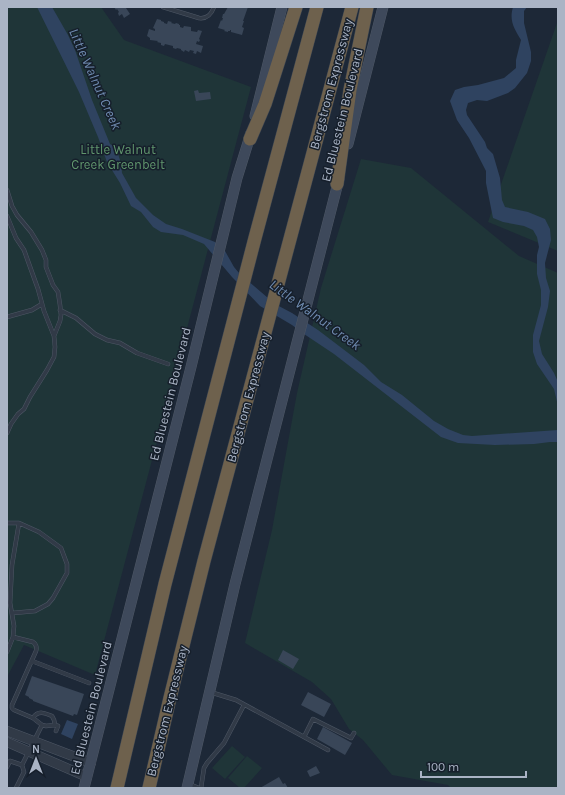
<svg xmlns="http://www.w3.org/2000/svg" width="565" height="795" font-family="Karla,sans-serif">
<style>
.green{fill:#1f3538}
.water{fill:#2f4360}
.building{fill:#394658}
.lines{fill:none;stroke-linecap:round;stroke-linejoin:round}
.service-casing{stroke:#4e5765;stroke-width:4.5}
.tertiary-casing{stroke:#4e5765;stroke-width:10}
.secondary-casing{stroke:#4e5765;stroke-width:11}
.motorway-casing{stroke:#3b4451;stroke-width:14}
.service{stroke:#313a47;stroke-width:3.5}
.tertiary{stroke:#313a47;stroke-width:9}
.secondary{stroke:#3e495b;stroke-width:10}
.motorway{stroke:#6e614d;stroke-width:13}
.labels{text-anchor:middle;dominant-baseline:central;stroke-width:3;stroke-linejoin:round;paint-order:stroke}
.street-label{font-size:13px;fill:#aab4c5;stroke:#161f2b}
.park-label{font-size:13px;fill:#60966d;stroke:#161f2b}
.water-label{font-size:14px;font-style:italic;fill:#6f8bb0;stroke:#161f2b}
</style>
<rect width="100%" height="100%" fill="#1d2837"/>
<path class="green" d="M7 7H101L124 40 251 87 95 675 24 645 7 677Z
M558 20V251L488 222Z
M361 159 411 168 519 256 558 273V788H451L448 785 392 775 363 740 349 729 331 699 312 682 245 643 272 530 297 393 321 288Z
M232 746 245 757 225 779 212 768Z
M247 756 262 768 244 788H240L228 778Z"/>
<path class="water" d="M37 7H52L68 35 75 50 92 100 110 144 116 148 121 163 122 173 136 198 153 215 166 224 182 229 215 242 225 251 234 267 239 273 275 304 292 313 318 330 364 365 381 382 402 395 434 421 448 429 463 435 472 436 558 430V442H550L534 444 495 445 458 443 441 437 334 354 304 334 292 325 260 306 232 277 204 244 183 235 161 232 153 227 141 212 131 206 120 183 107 162 98 137 79 92Z
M513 7H527L524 11V23L531 52V61L527 73 515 88 508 93 487 101 477 100 468 103 466 110 467 115 485 142 487 148 493 154 500 178 502 200 505 207 528 212 545 219 550 229 551 240 545 263 546 278 550 291 548 307 539 341 542 354 554 373 558 382V406L554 389 537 364 533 352V335L541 305V290L537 274V255L539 247 537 237 533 230 524 226 503 222 493 218 486 183V171L469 138 457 120 450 101 455 90 464 87 478 85 504 78 516 68V60L521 40C514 28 509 21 513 7Z
M67 720 78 724 72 739 61 734Z"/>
<path class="building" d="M114 7H128L126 8 130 14 124 18 122 14 119 16 118 13 119 12 117 9 116 10Z
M228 7H248L243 21H244L242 27 244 28 242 35 231 32V30H230V31H228V32L224 31 225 30 218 28 221 20 222 21 223 18H222L223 14H224Z
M157 19 161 20V21L164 22V23L167 24 168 21 172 22 171 23 175 24 176 23 179 24V25H180V27L183 28 184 26 191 27V31L197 32 198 30 202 31 199 39 200 40 199 42 197 41 196 44 203 46 201 53 197 51 196 54 193 53 194 51 190 50 189 52 185 50 184 52 181 50V49L177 48 176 49 173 48V46L165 44 164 46 161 45V43L157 42 158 41 150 40V38L147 36 149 29 155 31V29L153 28Z
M198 90 199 93 210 92 211 99 196 101 194 91Z
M283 650 299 659 293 669 278 660Z
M32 676 84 694 77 715 74 714 73 716 33 701V700L29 698V697L25 695Z
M308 692 331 704 324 717 301 705Z
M323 727 352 743 345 755 317 739Z
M316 766 320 773 310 777 307 771Z
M279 777 283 784 285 783 288 788H260Z"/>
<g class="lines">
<g class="service-casing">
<path id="service" d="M163 7 199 18C207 19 211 15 214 7
M7 190 12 206 17 215 31 232 42 250 46 260V267L53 285 58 292 60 305 61 315 60 321 54 336
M7 216 16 238 24 250 38 289 44 311 54 336 55 347 54 357 47 370 30 397 24 409 18 414 11 424 7 433
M60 310 76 318 95 334 107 340 120 343 137 353 168 364
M7 317 32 310 42 304
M7 523H19L12 565 10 603 14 626 13 637 7 652
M13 613 35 611 48 604 53 598 67 573V564L61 548 39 532 19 523
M13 637 33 642C36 644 37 647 36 651L12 705V708L14 710 33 718 42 725 46 726 55 725 58 726 56 731
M32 661 89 683
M210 692 236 700 328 750
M33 718C38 710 45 713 52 716L54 720 55 725
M304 737 313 719 351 738 354 733
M7 767 10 761 22 765
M189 784 199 788
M16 788 24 772 22 765 42 725
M201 788 204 768 207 763 224 743 244 705"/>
</g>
<g class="tertiary-casing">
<path id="tertiary" d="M7 731 91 763
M7 742 87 777"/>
</g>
<g class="secondary-casing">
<path id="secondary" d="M255 116 282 7
M348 144 383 7
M84 788 191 367 237 178 251 133
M187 788 235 584 339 179"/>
</g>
<g class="motorway-casing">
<path id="motorway" d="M250 139 265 104 296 7
M337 184 350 90 367 7
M117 788 165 584 255 238 317 7
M149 788 170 698 204 561 352 7"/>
</g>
<use href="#service" class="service"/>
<use href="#tertiary" class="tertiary"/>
<use href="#secondary" class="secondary"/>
<use href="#motorway" class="motorway"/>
</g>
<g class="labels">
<g class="street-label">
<text transform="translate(331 84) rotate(-75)">Bergstrom Expressway</text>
<text transform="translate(342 115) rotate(-76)">Ed Bluestein Boulevard</text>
<text transform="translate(170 394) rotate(-76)">Ed Bluestein Boulevard</text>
<text transform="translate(248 397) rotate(-75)">Bergstrom Expressway</text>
<text transform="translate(91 708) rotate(-76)">Ed Bluestein Boulevard</text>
<text transform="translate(167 711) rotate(-76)">Bergstrom Expressway</text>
</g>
<g class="park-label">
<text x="118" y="149">Little Walnut<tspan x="118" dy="15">Creek Greenbelt</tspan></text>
</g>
<g class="water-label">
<text transform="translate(95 79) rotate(66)">Little Walnut Creek</text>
<text transform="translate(315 315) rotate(36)">Little Walnut Creek</text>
</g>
</g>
<rect width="565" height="795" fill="none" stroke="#aab4c5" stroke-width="16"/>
<g transform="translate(36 759)" stroke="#161f2b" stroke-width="3" paint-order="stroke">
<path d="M0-3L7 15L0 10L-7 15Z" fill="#aab4c5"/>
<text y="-6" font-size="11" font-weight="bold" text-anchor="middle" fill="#aab4c5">N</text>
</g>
<path d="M421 771v6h105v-6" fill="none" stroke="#aab4c5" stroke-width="2"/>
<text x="427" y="771" font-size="12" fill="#aab4c5" stroke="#161f2b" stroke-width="3" paint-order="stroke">100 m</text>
</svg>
